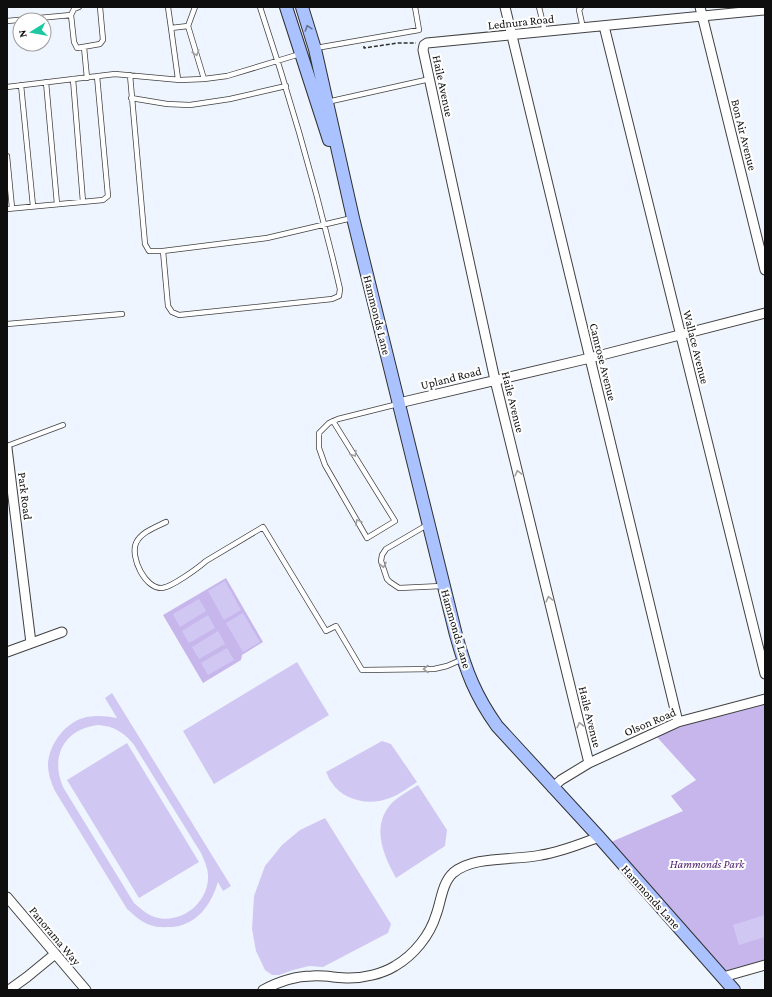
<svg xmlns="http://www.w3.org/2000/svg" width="772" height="997" font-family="'Crimson Pro',serif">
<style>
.green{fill:#c7b6ec}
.pitch{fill:#d0c8f3;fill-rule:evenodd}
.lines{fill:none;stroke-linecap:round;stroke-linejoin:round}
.lane-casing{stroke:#414141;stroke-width:6}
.street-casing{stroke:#414141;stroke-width:11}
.secondary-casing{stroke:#303030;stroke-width:14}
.path{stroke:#303030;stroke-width:1.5;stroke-dasharray:4 2;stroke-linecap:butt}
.lane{stroke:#fff;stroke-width:4.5}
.street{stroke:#fff;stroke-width:9}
.secondary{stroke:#aac2ff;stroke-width:12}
.oneway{stroke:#647193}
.oneway2{stroke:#9f9f9f}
.labels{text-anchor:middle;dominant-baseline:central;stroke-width:4;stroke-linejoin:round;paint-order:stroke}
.street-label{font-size:12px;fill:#0e0e0e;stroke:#fff}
.park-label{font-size:12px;font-style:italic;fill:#4c1a6a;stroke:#fff}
</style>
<rect width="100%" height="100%" fill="#eff5ff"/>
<path class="green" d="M226 578 263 642 242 655 241 660 203 683 163 615Z
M765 704V960L722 972 611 842 683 811 671 796 696 780 656 736 688 724Z"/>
<path class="pitch" d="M225 581 241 610 224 620 208 591Z
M199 599 206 611 180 627 173 614Z
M243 613 260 642 243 652 226 623Z
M208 615 215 628 189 643 182 631Z
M218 631 225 644 199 659 192 647Z
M227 648 234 660 208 675 201 663Z
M297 662 329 715 214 784 183 731Z
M112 693 231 886 223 891 218 882C211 905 197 925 172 927 165 927 157 928 150 925 141 922 134 915 127 909L55 791C51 782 48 774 48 764 49 744 66 721 87 717 97 715 107 716 117 718L105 698ZM98 725C114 726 125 733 134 745L201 853C204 860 208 868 208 876 209 904 178 927 152 916 145 913 140 908 134 903L63 787C50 757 64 729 98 725Z
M382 741 391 744 417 782C408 788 400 794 390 798 370 806 344 801 332 783 329 780 328 775 326 772Z
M127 743 199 862 139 898 67 780Z
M418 785 447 830 445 846 396 878C384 856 371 828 390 805 397 797 409 791 418 785Z
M325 818 391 924 388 933 323 967 309 966 293 970 279 975H272L265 970 256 951 252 929 254 896 265 866 282 845 300 830Z
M765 915V937L739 945 733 925Z"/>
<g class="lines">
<g class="lane-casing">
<path id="lane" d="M79 7 74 9 71 15 74 42 77 48 100 44 103 40 100 7
M168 7 171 28 188 26
M195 7 188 26 204 79
M539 7 545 32
M581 7 579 10 583 28
M7 21 71 15
M171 28 178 79
M84 47 87 78
M316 48 419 30 415 7
M130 75 145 244 149 251H163L267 238 352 218
M73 79 83 202
M46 82 57 204
M21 85 33 206
M7 87 115 74 180 80 204 79 227 76 300 54
M131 98 167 104 190 105 230 99 286 86
M327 102 430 79
M7 156 12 208
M7 209 103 200 108 196 97 76
M163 251 168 306 172 312 179 315 332 299 339 296 340 289C318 194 291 100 260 7
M7 324 122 314
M333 421 395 521 367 538 325 465 319 448V433L329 423 338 419 398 404
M7 446 63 425
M166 522C156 527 141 532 136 543 130 557 145 589 162 588 172 587 198 568 206 561L263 527 326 631 336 626 362 670 434 669 447 666 463 659
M427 525 386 549 382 555 381 561 387 579 390 582 399 588 442 586"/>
</g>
<g class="street-casing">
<path id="street" d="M505 7 678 722
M700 7 765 270
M604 26 765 674
M399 403 590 358 765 313
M7 448 31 643
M7 652 62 632
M589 763 495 380 423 50 424 45 427 43 765 10
M552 788 561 780 589 763 678 722 765 699
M7 897 86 990
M723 977 765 965
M9 990 27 977 55 954
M263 990C278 982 295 976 312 976 324 975 337 978 349 978 364 978 382 974 395 966 414 955 430 935 436 915 441 902 442 883 453 873 474 855 515 861 541 855 561 852 580 844 599 837"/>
</g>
<g class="secondary-casing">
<path id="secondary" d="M286 7 329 140
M302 7 315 49 353 218 456 635C466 671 475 695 497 726L599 837 734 990"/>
</g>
<path class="path" d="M364 46V48L398 43H416"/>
<use href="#lane" class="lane"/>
<use href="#street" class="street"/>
<use href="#secondary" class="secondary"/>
</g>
<defs><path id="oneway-chevron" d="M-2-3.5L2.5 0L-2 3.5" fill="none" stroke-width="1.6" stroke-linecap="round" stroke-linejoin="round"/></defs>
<use class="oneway" href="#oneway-chevron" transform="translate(308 28) rotate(-108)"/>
<g class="oneway2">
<use href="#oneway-chevron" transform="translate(196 53) rotate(73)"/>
<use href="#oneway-chevron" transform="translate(354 454) rotate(58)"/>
<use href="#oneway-chevron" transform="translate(518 473) rotate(-104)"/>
<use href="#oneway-chevron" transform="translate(358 522) rotate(-120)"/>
<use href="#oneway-chevron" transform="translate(383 565) rotate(79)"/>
<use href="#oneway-chevron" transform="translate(549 599) rotate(-104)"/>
<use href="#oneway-chevron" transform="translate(426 669) rotate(180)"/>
<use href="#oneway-chevron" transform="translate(580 725) rotate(-104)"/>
</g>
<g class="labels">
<g class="street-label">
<text transform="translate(521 22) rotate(-6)">Lednura Road</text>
<text transform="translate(443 86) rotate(78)">Haile Avenue</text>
<text transform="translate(744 135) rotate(76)">Bon Air Avenue</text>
<text transform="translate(377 315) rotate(76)">Hammonds Lane</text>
<text transform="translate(696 347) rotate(76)">Wallace Avenue</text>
<text transform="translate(603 362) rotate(76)">Camrose Avenue</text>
<text transform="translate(451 378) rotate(-14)">Upland Road</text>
<text transform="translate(513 402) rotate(76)">Haile Avenue</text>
<text transform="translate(25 496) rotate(83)">Park Road</text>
<text transform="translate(456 629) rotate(74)">Hammonds Lane</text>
<text transform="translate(590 717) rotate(76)">Haile Avenue</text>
<text transform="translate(650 722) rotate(-23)">Olson Road</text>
<text transform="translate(651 897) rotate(48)">Hammonds Lane</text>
<text transform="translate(55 936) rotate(50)">Panorama Way</text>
</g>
<g class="park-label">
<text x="707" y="864">Hammonds Park</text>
</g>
</g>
<rect width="772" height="997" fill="none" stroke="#0e0e0e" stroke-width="16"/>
<g transform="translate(32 32) rotate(259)"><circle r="19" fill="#ffffff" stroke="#9f9f9f"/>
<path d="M0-3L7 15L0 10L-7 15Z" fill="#1cc8a2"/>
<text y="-6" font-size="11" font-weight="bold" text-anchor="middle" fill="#0e0e0e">N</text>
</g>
</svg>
